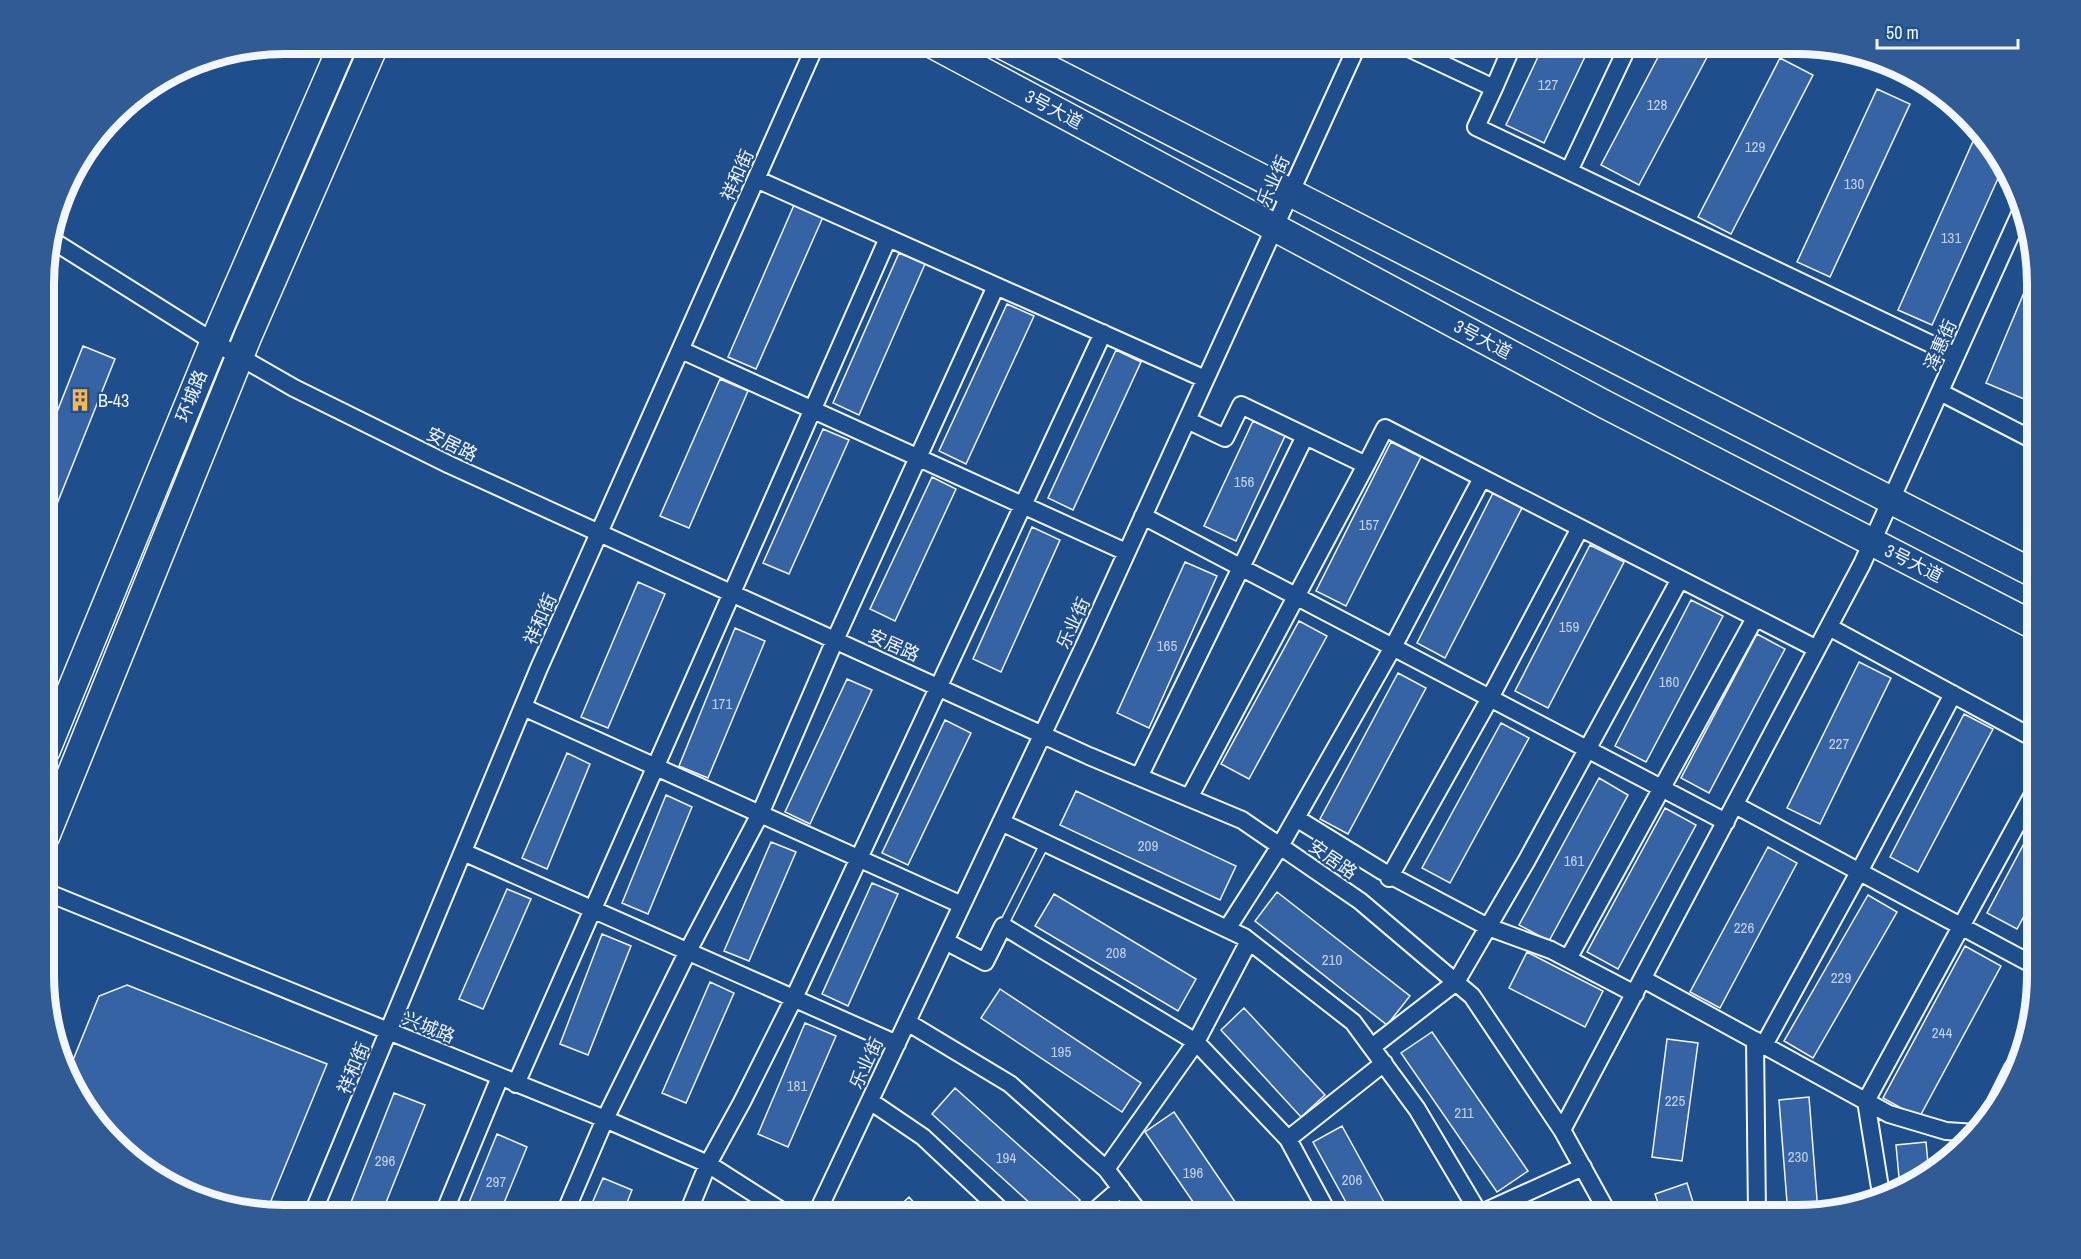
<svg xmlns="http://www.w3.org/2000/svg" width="2081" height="1259" font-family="'Archivo Narrow','Noto Sans SC',sans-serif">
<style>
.building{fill:#3563a3;stroke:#f2f6ff;stroke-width:1.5}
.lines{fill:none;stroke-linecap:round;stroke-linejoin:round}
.service-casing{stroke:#f2f6ff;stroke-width:11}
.minor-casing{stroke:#f2f6ff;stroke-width:20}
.primary-casing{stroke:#f2f6ff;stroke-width:30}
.service{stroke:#1f4e8c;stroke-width:8}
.minor{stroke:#1f4e8c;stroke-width:16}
.primary{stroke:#1f4e8c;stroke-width:27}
.labels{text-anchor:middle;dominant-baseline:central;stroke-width:4.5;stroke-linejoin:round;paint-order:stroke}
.number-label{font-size:15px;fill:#c3d1e8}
.street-label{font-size:18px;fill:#f2f6ff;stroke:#1f4e8c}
.poi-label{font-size:18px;fill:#f2f6ff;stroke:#1f4e8c;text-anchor:start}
.rim{fill:none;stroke:#f2f6ff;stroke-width:8}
</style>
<rect width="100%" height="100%" fill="#1f4e8c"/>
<path class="building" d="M1440 44H1478L1472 57Z
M1544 44H1591L1544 143 1506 125Z
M1665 44H1714L1639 185 1601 165Z
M1780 58 1813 75 1731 234 1698 217Z
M1877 89 1910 104 1830 277 1797 262Z
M1974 139 1994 148 2004 165 1932 325 1898 310Z
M794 205 823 217 756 369 728 357Z
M899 253 925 264 859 415 833 403Z
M2036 264 2037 367 2024 399 1986 383Z
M1007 304 1034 316 966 464 939 451Z
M83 346 115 359 51 519 46 517V440Z
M1116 350 1141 362 1073 510 1048 498Z
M720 379 748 391 689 528 660 516Z
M1253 421 1285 436 1236 541 1204 526Z
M823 429 849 440 789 574 763 563Z
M1391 442 1421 457 1346 606 1316 591Z
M932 477 956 489 895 621 870 609Z
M1493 493 1522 508 1445 658 1417 643Z
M1032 527 1060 540 1001 672 973 659Z
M1590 545 1624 562 1548 708 1515 691Z
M1185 562 1217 576 1149 728 1117 713Z
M638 582 665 594 608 728 581 717Z
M1691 600 1723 616 1646 762 1615 746Z
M1299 621 1327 636 1249 779 1221 764Z
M735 628 765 641 708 778 679 766Z
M1757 634 1785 649 1709 793 1681 778Z
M1859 662 1891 678 1820 824 1787 808Z
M1398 673 1426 688 1348 834 1320 819Z
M847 679 872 690 810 824 785 812Z
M1964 714 1993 729 1918 872 1890 857Z
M945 720 971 733 908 865 882 853Z
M1501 723 1529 738 1450 883 1422 868Z
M567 753 590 764 547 869 522 858Z
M1599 778 1628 795 1549 941 1519 925Z
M1076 791 1236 866 1220 900 1060 825Z
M666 795 692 807 648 914 622 903Z
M1665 808 1696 825 1618 969 1587 952Z
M2037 819V892L2017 929 1987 913Z
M771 842 796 852 749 961 724 951Z
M1768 847 1797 863 1720 1008 1690 992Z
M872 883 898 894 848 1006 822 994Z
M507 889 531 899 483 1009 459 999Z
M1277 892 1410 996 1387 1025 1255 921Z
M1054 894 1196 979 1178 1011 1035 926Z
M1868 895 1897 912 1813 1058 1784 1041Z
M602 934 631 946 588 1055 560 1044Z
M1965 946 2001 966 1919 1118 1883 1098Z
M1527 952 1603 991 1585 1027 1509 988Z
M710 982 734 993 686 1103 662 1093Z
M127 985 327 1064 266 1213 222 1207 164 1183 84 1108 69 1070 99 996Z
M1000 989 1141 1083 1122 1112 981 1018Z
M1244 1008 1325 1095 1301 1117 1221 1030Z
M805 1023 836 1036 788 1147 758 1134Z
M1432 1032 1528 1171 1497 1192 1401 1053Z
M1667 1039 1698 1043 1682 1161 1652 1157Z
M955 1088 1080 1200 1066 1215H1043L932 1114Z
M394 1093 425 1105 381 1215H346Z
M1809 1097 1818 1212 1788 1215 1779 1100Z
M1174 1112 1242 1212 1237 1215H1202L1145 1132Z
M1342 1126 1391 1215H1353L1313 1142Z
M497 1134 527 1147 499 1215H464Z
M1926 1142 1929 1174 1917 1183 1900 1188 1896 1145Z
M603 1178 632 1190 622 1215H587Z
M1687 1183 1697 1215H1662L1655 1194Z
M909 1197 925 1215H890Z
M1541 1205 1545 1215H1517Z"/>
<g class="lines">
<g class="service-casing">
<path id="service" d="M1003 926 1045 843"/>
</g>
<g class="minor-casing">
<path id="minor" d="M1400 44 1494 88 1476 127 1956 356
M1876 59 1922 80
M1494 88 1513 44
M1569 171 1629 44
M756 179 1205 379
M50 239 214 342 294 388 450 465 1089 756 1242 820 1360 901 1472 996 1562 1130 1609 1215
M681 350 1126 552
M1940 392 2037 442
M1187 420 1225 438 1241 405 1366 465 1385 428 1817 649
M1143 516 1726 822
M1829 627 2037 740
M523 707 962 905
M1139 777 1305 436
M1189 798 1366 465
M1735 805 2037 967
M1296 818 1382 871 1488 927 1551 950 1635 994
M1001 822 1244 937 1353 1022 1417 1109 1480 1215
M463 852 897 1044
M1389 878 1490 698 1580 528
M46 892 605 1119 708 1164 788 1215
M1227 929 1280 846 1393 647 1482 478
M945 941 985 962 1003 926 1196 1042 1288 1139 1329 1215
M1568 959 1755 618
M1643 979 1889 1114 1946 1131 1976 1133
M907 1022 1010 1084 1106 1169 1141 1215
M1755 1040 1757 1215
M1764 1045 1859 872 1953 694
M1372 1047 1456 982 1527 860 1680 579
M516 1084 888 238
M870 1101 923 1137 1006 1215
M1995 1108 1996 1102 2013 1068
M1562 1130 1862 564 2024 205
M1288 1139 1384 1063
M1106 1169 1196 1042 1249 941
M1881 1194 1866 1101 2037 787
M312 1215 539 668 816 44
M443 1215 500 1077
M564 1215 605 1119 688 951 760 814 835 640 996 286
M687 1215 708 1164 742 1102 794 998 1103 333
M816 1215 1086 642 1358 44
M1090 1215 1121 1188
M1477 1215 1583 1167"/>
</g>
<g class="primary-casing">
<path id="primary" d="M932 44 1604 404 2037 627
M1000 44 2037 575
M46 751 221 325 343 44
M46 836 248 336 375 44"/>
</g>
<use href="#service" class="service"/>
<use href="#minor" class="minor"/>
<use href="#primary" class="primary"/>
</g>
<defs>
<g id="building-bare" transform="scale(1.8)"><path d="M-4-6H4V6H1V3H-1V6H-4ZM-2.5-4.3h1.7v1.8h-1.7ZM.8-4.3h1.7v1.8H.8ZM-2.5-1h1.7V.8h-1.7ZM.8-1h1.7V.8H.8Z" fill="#ffb74d" stroke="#1f4e8c" stroke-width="2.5" paint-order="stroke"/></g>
</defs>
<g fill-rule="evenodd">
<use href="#building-bare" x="80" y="400"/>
</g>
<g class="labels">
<g class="number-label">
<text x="1548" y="84">127</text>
<text x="1657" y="104">128</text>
<text x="1755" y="146">129</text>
<text x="1854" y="183">130</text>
<text x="1951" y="237">131</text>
<text x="1244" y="481">156</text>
<text x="1369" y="524">157</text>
<text x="1569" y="626">159</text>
<text x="1167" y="645">165</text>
<text x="1669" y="681">160</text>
<text x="722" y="703">171</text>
<text x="1839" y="743">227</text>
<text x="1148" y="845">209</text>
<text x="1574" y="860">161</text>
<text x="1744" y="927">226</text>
<text x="1116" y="952">208</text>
<text x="1332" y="959">210</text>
<text x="1841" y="977">229</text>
<text x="1942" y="1032">244</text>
<text x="1061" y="1051">195</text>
<text x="797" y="1085">181</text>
<text x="1675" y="1100">225</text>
<text x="1464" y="1112">211</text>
<text x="1798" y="1156">230</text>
<text x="1006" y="1157">194</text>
<text x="385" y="1160">296</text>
<text x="1193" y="1172">196</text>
<text x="1352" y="1179">206</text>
<text x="496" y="1181">297</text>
</g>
<g class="street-label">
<text transform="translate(1054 109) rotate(28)">3号大道</text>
<text transform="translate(737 175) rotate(-66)">祥和街</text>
<text transform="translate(1273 181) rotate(-66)">乐业街</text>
<text transform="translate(1483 339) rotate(28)">3号大道</text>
<text transform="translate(1940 345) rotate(-66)">泽惠街</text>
<text transform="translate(191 396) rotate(-68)">环城路</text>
<text transform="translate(452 444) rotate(26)">安居路</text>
<text transform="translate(1914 563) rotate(27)">3号大道</text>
<text transform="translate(540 619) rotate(-66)">祥和街</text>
<text transform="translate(1073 623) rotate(-65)">乐业街</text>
<text transform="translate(894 645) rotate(24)">安居路</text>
<text transform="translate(1333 859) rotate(35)">安居路</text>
<text transform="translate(429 1027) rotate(22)">兴城路</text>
<text transform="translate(866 1063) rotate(-65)">乐业街</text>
<text transform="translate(353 1068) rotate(-67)">祥和街</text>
</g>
<g class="poi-label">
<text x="98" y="400">B-43</text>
</g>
</g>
<path d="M0 0H2081V1259H0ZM284 54H1797A230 230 0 0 1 2027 284V975A230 230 0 0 1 1797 1205H284A230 230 0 0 1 54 975V284A230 230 0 0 1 284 54Z" fill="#305b95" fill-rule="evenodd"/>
<path class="rim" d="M284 54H1797A230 230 0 0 1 2027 284V975A230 230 0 0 1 1797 1205H284A230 230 0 0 1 54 975V284A230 230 0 0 1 284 54Z"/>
<path d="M1877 39v9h141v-9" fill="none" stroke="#f2f6ff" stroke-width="3"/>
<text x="1886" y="39" font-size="18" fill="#f2f6ff" stroke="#1f4e8c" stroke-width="4.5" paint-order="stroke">50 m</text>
</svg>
